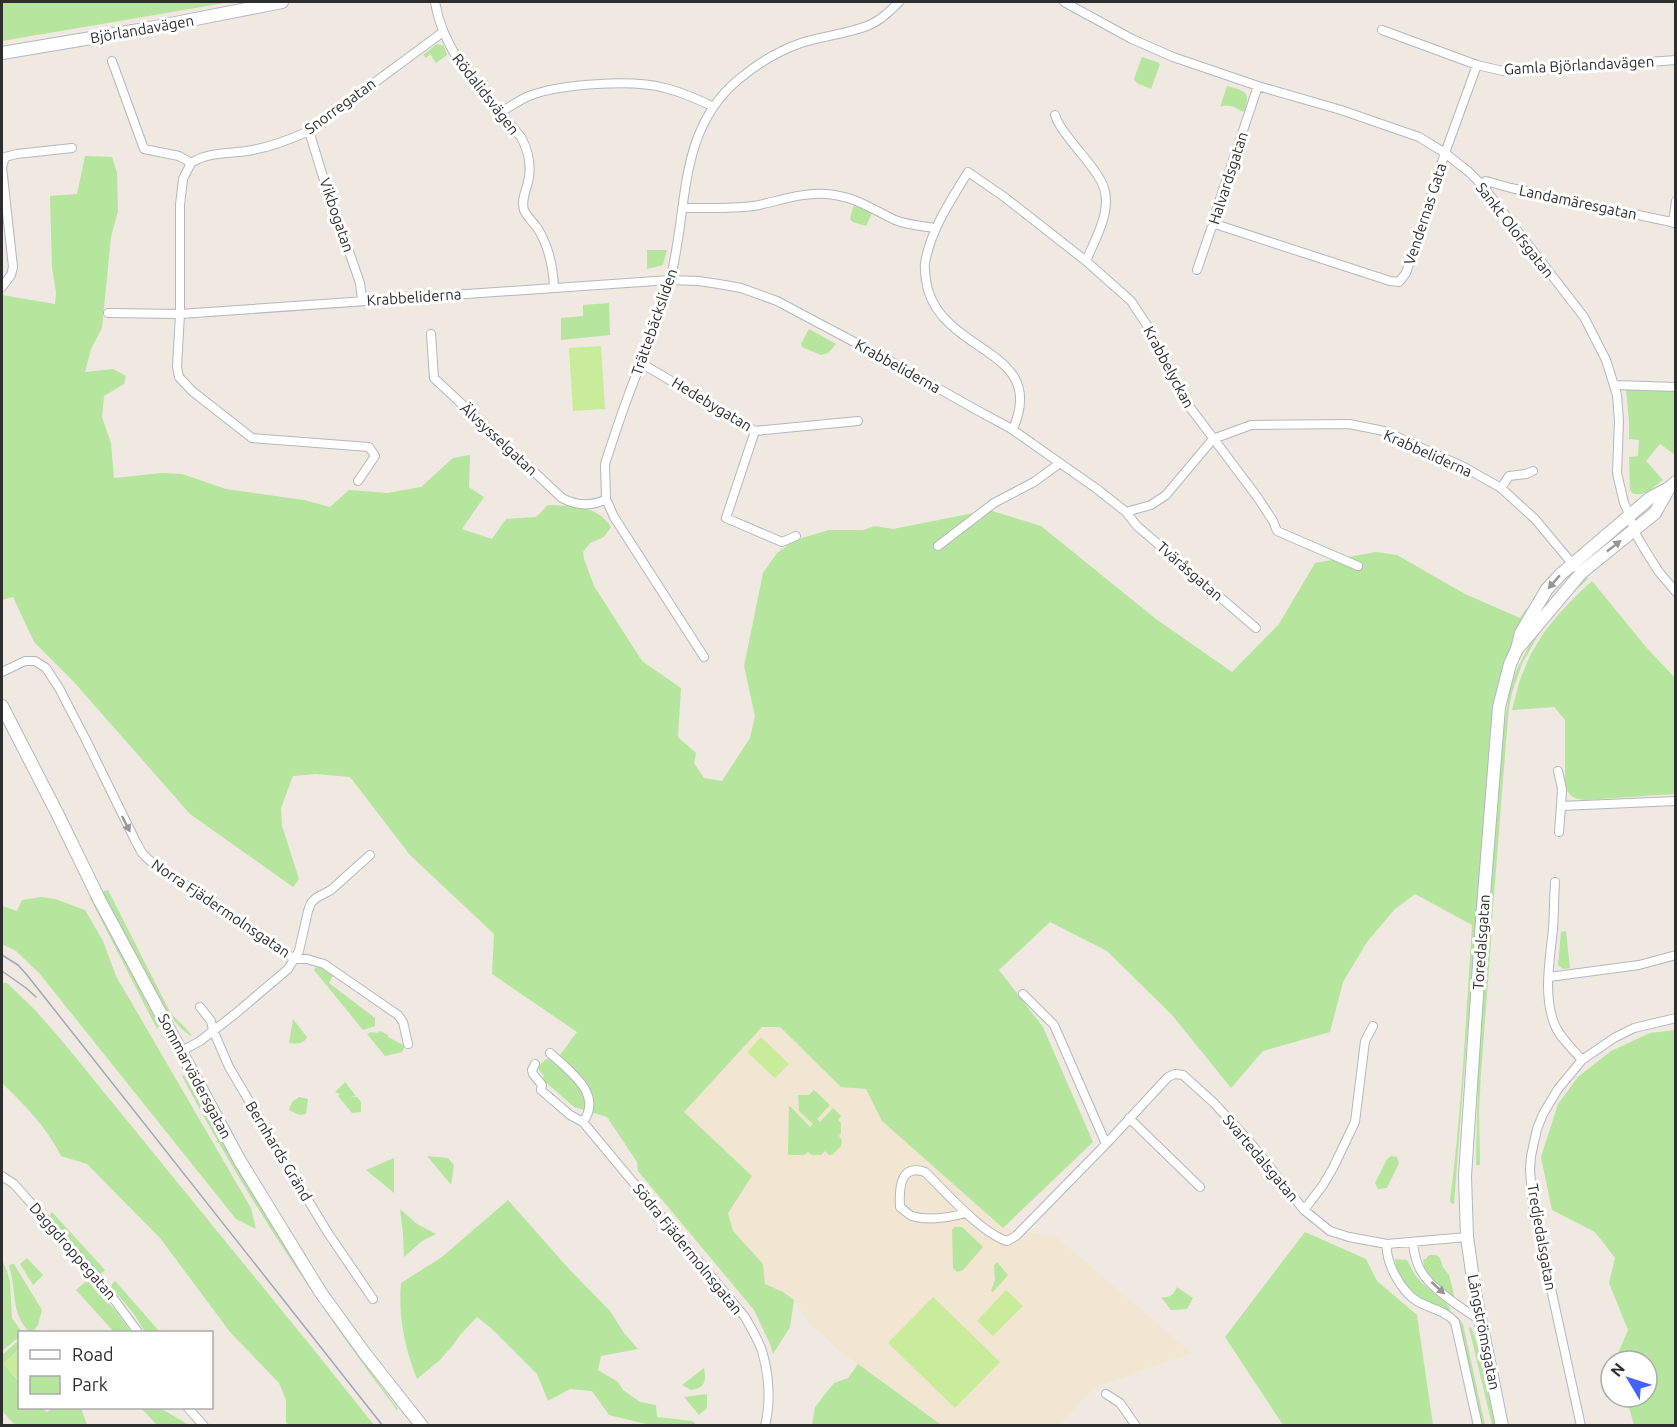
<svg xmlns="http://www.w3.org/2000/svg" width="1677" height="1427" font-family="Ubuntu,sans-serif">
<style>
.education{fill:#f0e6d1}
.green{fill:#b6e59e}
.pitch{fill:#c9ec9a}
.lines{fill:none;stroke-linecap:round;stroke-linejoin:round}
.street-casing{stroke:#b4b7c1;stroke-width:10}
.secondary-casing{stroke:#b4b7c1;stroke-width:14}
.street{stroke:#fff;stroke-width:8}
.secondary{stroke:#fff;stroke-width:12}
.tram{stroke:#a3a6b8;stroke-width:1.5}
.oneway{fill:#969696}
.labels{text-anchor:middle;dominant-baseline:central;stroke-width:6;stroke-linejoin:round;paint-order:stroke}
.street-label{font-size:15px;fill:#2e2e2e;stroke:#fff}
</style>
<rect width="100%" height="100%" fill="#efe9e1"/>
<path class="education" d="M762 1026 780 1027 841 1087 866 1089 882 1121 1003 1228 1055 1236 1192 1353 1094 1387 1060 1425H941L842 1353 826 1337 811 1326 794 1300 783 1292 765 1284 763 1264 733 1231 728 1213 684 1112Z"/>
<path class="green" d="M2 2H229L219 4 2 41Z
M437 44 444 46 447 55 436 63 430 54 426 58 423 55Z
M1142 57 1157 62 1160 64 1151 89 1137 83 1134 79Z
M1227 86C1246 91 1251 92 1244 112 1233 108 1232 103 1220 107Z
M85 156 112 157 117 172 118 211 111 237 102 328 91 349 85 372 113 369 126 376 124 384 104 396 102 417 111 443 114 478 162 473 182 474 226 489 304 500 330 507 349 490 387 493 421 487 453 458 470 455 469 487 484 497 462 529 492 539 506 519 536 517 548 505C573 506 597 505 611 527L604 537 590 543 583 552 584 559 594 586 642 661 681 688 678 737 696 753 694 763 704 778 722 781 750 738 755 716 744 666 763 573 777 553 795 540 829 530H863L875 526 893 529 989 510 1041 526 1156 619 1232 672 1279 624 1315 563 1376 552 1397 555 1465 594 1520 618 1526 609 1529 608 1519 629 1483 830 1454 1204 1451 1203 1450 1200C1462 1109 1466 1016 1472 925L1415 894 1395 909 1367 942 1343 982 1330 1032 1263 1051 1231 1088 1172 1015 1107 951 1050 922 999 970 1043 1027 1093 1142 1003 1228 882 1121 866 1089 841 1087 780 1027H762L684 1112 752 1176 728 1213 733 1231 763 1264 765 1284 783 1292 794 1300 790 1327 773 1354 770 1344 754 1310 638 1171 637 1162 607 1117 574 1107 542 1079 544 1076 539 1070 538 1067 546 1059H549L554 1063 577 1032 492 974 494 934 410 855 350 777 315 774 293 776 281 808 282 826 299 879 293 887 190 814 73 681 34 642 13 597 2 600V295L55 304 56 292 52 268 50 196 77 194Z
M855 206 872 213 866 226 853 222 850 219 853 207Z
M647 250H667L663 265 647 269Z
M609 303 610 335 561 340V318L583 316V305Z
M809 329 836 344 828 353 821 355 802 347 801 344Z
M1626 389 1675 390V455L1660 444 1646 461 1663 480C1653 487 1645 498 1632 493L1630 490 1629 457 1638 456 1639 440 1629 439V421Z
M1585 575 1588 579 1568 597 1543 626 1522 664 1512 693 1509 707 1506 742 1492 921 1489 917 1503 731 1510 689 1517 669 1533 638Z
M1592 581 1646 647 1675 678V794L1585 800C1575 799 1569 797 1565 786V720L1554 707 1512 710C1516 697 1518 682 1524 670 1538 634 1564 606 1592 581Z
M108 890 170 1012C177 1021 186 1027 192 1036 166 1027 117 920 102 892Z
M41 897 55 899 85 910 103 941 116 976 251 1208 256 1229 236 1219 39 973 16 951 2 944V906L17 911 22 900Z
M92 897 159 1026 157 1029 90 898Z
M1491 928 1492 929 1481 1073 1479 1111 1480 1165H1476L1478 1073 1488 931Z
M1566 931 1570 968 1563 969 1558 965 1561 932Z
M317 965 333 976 329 983 375 1018V1026L363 1030 314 970Z
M2 983H7L35 1010 63 1042 310 1345 374 1425H288L286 1422V1400L279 1383 230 1332 160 1238 87 1164 61 1156C47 1127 24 1105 2 1083Z
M293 1019 307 1037C304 1044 296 1044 289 1043Z
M1675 1030V1425H1634L1626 1397H1647V1361H1616V1358L1628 1330 1609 1283 1615 1258 1595 1232 1552 1210 1541 1157 1558 1104 1578 1077 1611 1051 1650 1033Z
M380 1031 388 1035V1037L405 1046 402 1052 385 1056 367 1034 371 1032 377 1033Z
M184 1075C248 1191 318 1303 398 1409L397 1410C317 1304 244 1194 182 1076Z
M345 1082 356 1096H349L357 1097 361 1102V1112L352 1113 338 1096 340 1094 335 1092Z
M814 1090 830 1105 817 1119 820 1122 833 1108 841 1116 838 1120 841 1123V1133L839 1136 842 1140 841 1146 833 1154 829 1155 825 1151 821 1155H812L808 1152 804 1155H788L789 1106 791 1107 810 1127 813 1124 799 1111 798 1095H809Z
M299 1097 308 1099 306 1114 299 1115 289 1110 292 1102Z
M427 1156 448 1158 454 1165 451 1185Z
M1391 1156 1397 1157 1399 1163 1387 1188 1378 1189 1375 1183 1387 1159Z
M394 1158V1193L366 1170Z
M508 1200 569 1269 610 1311 624 1333 638 1349 601 1356 598 1370 618 1382 623 1390 640 1402 656 1405 657 1417 692 1421 697 1425H650L609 1415 592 1391 570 1389 548 1401 537 1374 491 1328 477 1317 460 1335 453 1345 440 1360 417 1379C405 1349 398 1316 401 1283L442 1257Z
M400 1209 417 1224 436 1234 422 1241 404 1257 403 1234Z
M52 1212 105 1270 101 1274 99 1272 50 1219V1215Z
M955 1227H962L983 1247 963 1270 957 1272 953 1268 952 1230Z
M1305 1232 1366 1259 1377 1281 1417 1315 1433 1425H1283L1225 1337Z
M1430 1255H1436L1440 1258 1443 1267 1449 1275 1455 1299 1430 1277 1424 1266 1423 1259H1426L1428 1256Z
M27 1258 43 1275 33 1285 20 1264Z
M1395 1259 1407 1260 1415 1275 1422 1283 1448 1305 1451 1310 1446 1311 1412 1293 1396 1268Z
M2 1260 7 1271 10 1282 12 1318 22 1332H20L19 1337 2 1351Z
M997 1262 1008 1275 993 1292 991 1291 995 1280 994 1265Z
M12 1264H14L42 1310 38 1325 33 1332H30C10 1314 17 1290 9 1266Z
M115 1281 160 1332H145L134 1314 112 1288V1284Z
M85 1282 90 1283 115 1310 131 1332H114L76 1290Z
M1177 1287 1193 1298 1187 1309 1171 1310 1161 1297C1170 1298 1174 1295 1177 1287Z
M1457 1316 1463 1324 1485 1425H1482L1456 1318Z
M1471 1327 1477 1343 1495 1425H1492L1469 1328Z
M19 1340V1349L4 1364 19 1382 20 1408H42L47 1412 52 1408H81L87 1425H15L2 1411V1355Z
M858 1364 940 1424 941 1425H812L815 1407 834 1383 848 1378Z
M704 1368C706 1380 706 1388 691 1390L682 1385Z
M707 1394V1408L699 1415 684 1397Z
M141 1408H160L189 1425H157Z"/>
<path class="pitch" d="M601 346 605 409 573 411 569 348Z
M761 1037 789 1064 775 1078 747 1052Z
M1006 1290 1023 1306 993 1336 977 1321Z
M933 1297 1000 1362 955 1408 888 1343Z
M19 1350V1381L4 1364Z"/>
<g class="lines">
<g class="street-casing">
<path id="street" d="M435 2C444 57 487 96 521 137 529 152 532 166 528 182 526 191 521 200 524 210 527 217 534 223 538 229 549 247 553 266 554 287
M1064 2 1132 39 1173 57 1258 86 1341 110 1419 137 1445 153 1469 172 1482 185 1584 317 1606 360 1617 395 1619 421 1617 473 1624 503 1630 516 1634 531 1645 550 1659 572 1676 592
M1382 30 1477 65 1503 71H1523L1676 60
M112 61 144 149 179 156 191 163C207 152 228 154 246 151 269 148 289 140 309 131L443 32
M501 112C510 107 519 100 529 96 559 84 633 79 665 88 682 92 697 99 712 106
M1055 115C1058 126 1068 137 1075 146 1084 157 1094 168 1101 181 1115 207 1096 237 1086 261
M309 131 324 180 360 283 362 300
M191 163 183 179 180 205V314L177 367 179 377 192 391 252 438 369 447 375 456 358 481
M1482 185 1486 181 1511 188 1676 223
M683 208C707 208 730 209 753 206 777 202 801 192 826 194 854 196 870 208 895 220 908 225 921 226 935 228
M1215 223 1221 226 1390 281 1399 282 1406 273 1445 153 1477 65
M1673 223 1676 201
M1197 270 1211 229 1215 223 1214 217 1258 86
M2 287 11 275 13 267 2 167 5 157 17 154 72 148
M108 313 180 314 670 280 698 281 719 284 741 288 777 301 890 361 973 408 1010 428 1097 489 1126 512 1151 505 1166 495 1213 439 1251 425 1349 424 1384 431 1464 467 1501 488 1535 519 1575 567
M431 334 434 378 562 498C577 506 591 507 606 499
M641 363 755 431 858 421
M1615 385 1676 387
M1013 429C1040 367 985 357 950 324 940 315 932 303 928 290 926 281 924 272 925 263 931 229 951 200 968 172L1003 196 1086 261 1131 301 1152 333 1180 394 1258 498 1273 521 1277 531 1358 566
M755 431 726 518 782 542 796 536
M1501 488 1509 476 1526 474 1533 471
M1126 512 1137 526 1256 628
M938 546 994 503 1034 482 1060 463
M704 657 614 517 606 499 605 464C613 439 621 415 630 391 644 354 661 317 670 280 689 209 676 131 739 79 757 64 778 51 801 43 823 36 846 34 867 26 880 21 890 11 899 2
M2 672 25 661H35L46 668 59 688 86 740 135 840 142 853 149 860 278 949 295 959H307L324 964 398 1015 403 1022 408 1044
M1558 771 1562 789 1561 806 1676 801
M1559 832 1561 806
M1555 882C1554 898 1554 914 1553 929 1550 959 1543 994 1554 1023 1559 1037 1572 1048 1582 1060
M1549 977 1639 965 1676 955
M1023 994 1054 1025 1106 1144
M200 1007 211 1021 213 1030 229 1067 291 1172 328 1233 373 1299
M182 1051 200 1041 235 1014 288 969 299 951 308 911 311 903 316 898 331 890 370 855
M550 1053C568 1070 604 1094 583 1122
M535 1064 532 1070 533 1074 542 1085 541 1090 570 1115 583 1122 745 1317C751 1328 758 1339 762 1351 769 1374 771 1402 765 1426
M1129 1118 1200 1187
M2 1176 14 1184 102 1283 138 1332
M1304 1210 1323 1185 1333 1168 1355 1122 1365 1041 1373 1026
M966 1213C951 1217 928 1221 912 1216 908 1214 904 1210 900 1207 899 1189 900 1163 925 1172 946 1192 981 1233 1007 1241L1016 1236 1106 1144 1168 1077 1175 1074 1183 1075 1213 1102 1249 1141 1304 1210 1330 1231 1349 1237 1387 1244 1467 1237
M1413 1243C1414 1252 1416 1263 1421 1271 1430 1288 1464 1310 1480 1320
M1387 1244C1385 1263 1402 1292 1417 1301 1430 1309 1445 1310 1455 1322L1478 1426
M1106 1394 1120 1403 1136 1426
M188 1408 204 1426
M1581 1426 1533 1206 1530 1170 1531 1156 1537 1129 1543 1114 1558 1089 1582 1060 1614 1038 1634 1028 1676 1018"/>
</g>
<g class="secondary-casing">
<path id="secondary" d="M2 53 145 29 282 2
M1518 648 1582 572 1655 513 1669 488 1676 482
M2 706 57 813 100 901 240 1161 321 1293 366 1355 422 1426
M1502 1426 1475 1293 1467 1237 1465 1176 1482 920 1499 707 1510 664 1517 649 1521 633 1547 589 1561 574 1650 498 1669 488"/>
</g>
<use href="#street" class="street"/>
<use href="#secondary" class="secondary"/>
<path class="tram" d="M2 955 18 965 27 975 383 1426
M2 971 26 988 36 997"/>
</g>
<defs><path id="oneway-solid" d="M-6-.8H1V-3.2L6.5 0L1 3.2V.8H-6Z" transform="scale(1.5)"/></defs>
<g class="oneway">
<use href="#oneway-solid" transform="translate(1614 546) rotate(-38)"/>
<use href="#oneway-solid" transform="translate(1554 582) rotate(131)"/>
<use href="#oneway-solid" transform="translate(126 824) rotate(63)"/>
<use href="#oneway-solid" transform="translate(1438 1288) rotate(42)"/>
</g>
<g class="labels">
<g class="street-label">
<text transform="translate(142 29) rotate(-10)">Björlandavägen</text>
<text transform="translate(1579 65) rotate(-3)">Gamla Björlandavägen</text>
<text transform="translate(486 94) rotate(52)">Rödalidsvägen</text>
<text transform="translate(340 106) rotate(-36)">Snorregatan</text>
<text transform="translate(1228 178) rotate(-72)">Halvardsgatan</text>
<text transform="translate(1578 202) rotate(12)">Landamäresgatan</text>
<text transform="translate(1425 214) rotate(-72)">Vendernas Gata</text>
<text transform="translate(337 215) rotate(71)">Vikbogatan</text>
<text transform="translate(1515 230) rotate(52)">Sankt Olofsgatan</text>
<text transform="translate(414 297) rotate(-4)">Krabbeliderna</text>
<text transform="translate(654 322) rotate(-71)">Trättebäcksliden</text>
<text transform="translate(898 366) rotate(29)">Krabbeliderna</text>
<text transform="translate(1169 367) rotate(62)">Krabbelyckan</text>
<text transform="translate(712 404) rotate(31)">Hedebygatan</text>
<text transform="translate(499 439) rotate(43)">Älvsysselgatan</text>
<text transform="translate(1428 453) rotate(24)">Krabbeliderna</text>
<text transform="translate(1190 571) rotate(41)">Tväråsgatan</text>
<text transform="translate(221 908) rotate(34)">Norra Fjädermolnsgatan</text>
<text transform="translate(1481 942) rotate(-86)">Toredalsgatan</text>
<text transform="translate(195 1076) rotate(62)">Sommarvädersgatan</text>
<text transform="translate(279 1151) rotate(59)">Bernhards Gränd</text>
<text transform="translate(1261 1158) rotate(50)">Svartedalsgatan</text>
<text transform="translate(1542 1237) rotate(80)">Tredjedalsgatan</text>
<text transform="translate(688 1249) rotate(51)">Södra Fjädermolnsgatan</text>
<text transform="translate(73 1251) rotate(49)">Daggdroppegatan</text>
<text transform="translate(1484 1332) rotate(79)">Långströmsgatan</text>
</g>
</g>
<rect width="1677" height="1427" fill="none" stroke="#2e2e2e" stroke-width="6"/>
<rect x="18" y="1331" width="195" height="78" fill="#ffffff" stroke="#ababab" stroke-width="1.5"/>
<rect x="30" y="1350" width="30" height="9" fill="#ffffff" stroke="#ababab" stroke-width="1.5"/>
<text x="72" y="1361" font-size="18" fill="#2e2e2e">Road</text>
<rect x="30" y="1376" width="30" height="18" fill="#b6e59e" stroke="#ababab" stroke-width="1.5"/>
<text x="72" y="1391" font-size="18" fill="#2e2e2e">Park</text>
<g transform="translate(1629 1379) rotate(309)"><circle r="28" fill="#ffffff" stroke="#ababab" stroke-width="1.5"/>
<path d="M0-4.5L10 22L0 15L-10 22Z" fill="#4264fb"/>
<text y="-9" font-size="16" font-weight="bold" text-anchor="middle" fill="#2e2e2e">N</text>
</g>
</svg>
